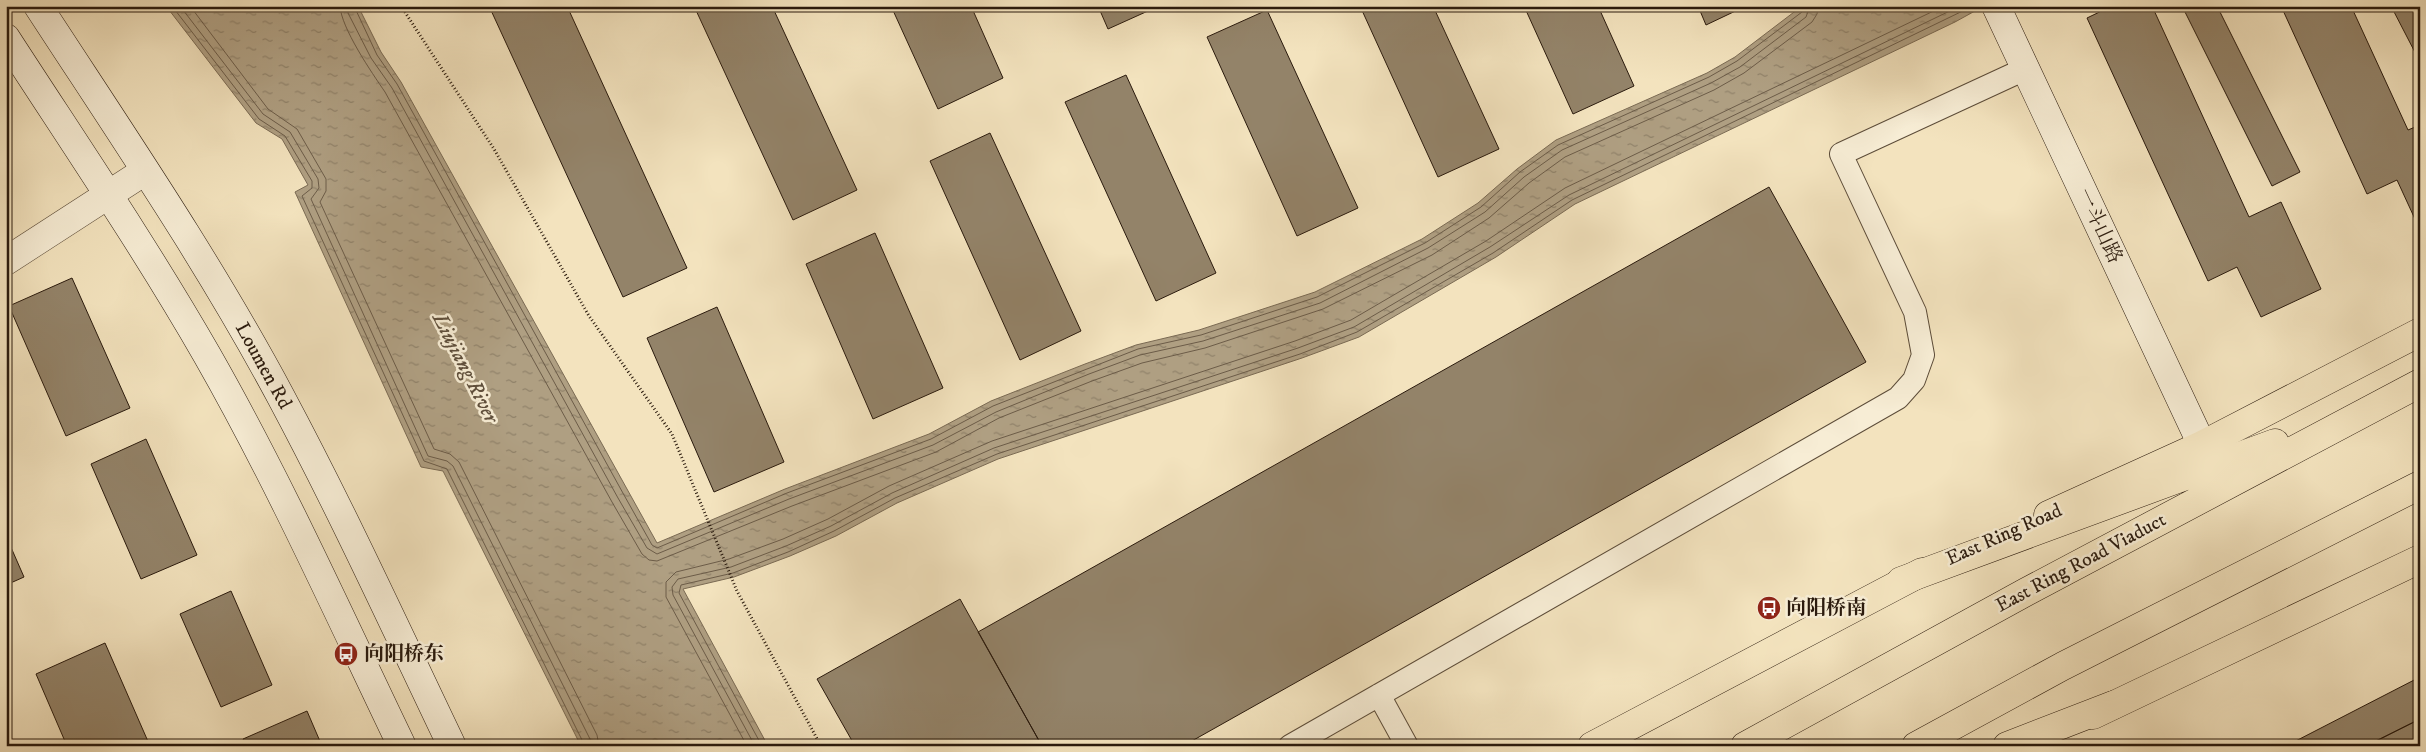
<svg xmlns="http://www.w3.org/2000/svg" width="2426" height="752" font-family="'IM FELL DW Pica','Noto Serif SC',serif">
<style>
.water{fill:url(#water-ripples);stroke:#7a6a53}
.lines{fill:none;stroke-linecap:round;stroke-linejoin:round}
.shore{stroke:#6c5c48;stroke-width:1}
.building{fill:#938369;stroke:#2a1a0d}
.lane-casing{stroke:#5c4c39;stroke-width:24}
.street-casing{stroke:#5c4c39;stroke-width:29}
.secondary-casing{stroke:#2a1a0d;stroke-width:29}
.primary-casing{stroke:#2a1a0d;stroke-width:29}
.highway-casing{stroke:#2a1a0d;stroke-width:29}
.path{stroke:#2a1a0d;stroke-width:3;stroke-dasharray:1 2.5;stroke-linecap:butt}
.lane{stroke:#f7edd5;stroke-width:22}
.street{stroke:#f7edd5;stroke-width:28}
.secondary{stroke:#f7edd5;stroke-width:28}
.primary{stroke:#f3e3be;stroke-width:28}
.highway{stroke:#f3e3be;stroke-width:28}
.labels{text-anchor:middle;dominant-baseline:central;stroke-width:5;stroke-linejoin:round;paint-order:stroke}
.street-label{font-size:20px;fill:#2a1a0d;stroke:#f7edd5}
.poi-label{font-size:20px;font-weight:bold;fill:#2a1a0d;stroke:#f7edd5;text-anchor:start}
.water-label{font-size:21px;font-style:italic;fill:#5f4f3c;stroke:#f7edd5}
</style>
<defs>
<pattern id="water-ripples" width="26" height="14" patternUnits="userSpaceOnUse" patternTransform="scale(1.25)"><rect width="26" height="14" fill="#af9f82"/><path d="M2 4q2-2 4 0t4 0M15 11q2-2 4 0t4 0" fill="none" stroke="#8f8169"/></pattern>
</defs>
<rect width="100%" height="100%" fill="#f3e3be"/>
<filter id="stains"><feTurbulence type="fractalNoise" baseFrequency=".004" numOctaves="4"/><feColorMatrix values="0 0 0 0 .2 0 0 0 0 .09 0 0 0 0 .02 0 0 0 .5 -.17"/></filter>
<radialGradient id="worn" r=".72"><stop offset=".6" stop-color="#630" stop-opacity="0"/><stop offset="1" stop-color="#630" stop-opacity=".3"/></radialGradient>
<path class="water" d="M166 6H358L381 52 401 82 657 543 785 489 929 434 991 401 1085 364 1136 345 1199 330 1315 292 1422 239 1478 203 1517 169 1556 140 1707 73 1735 57 1802 6H1984L1955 22 1575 204 1496 257 1359 337 1302 358 998 459 897 503 836 536 790 556 734 577 683 589 768 746H581L443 471 421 467 295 192 308 185 282 139 256 123Z"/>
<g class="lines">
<path class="shore" d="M172 6 259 119 285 136 312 181V188L302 196 424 461 447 469 585 746
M180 6 263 114 290 132 318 179 319 188 311 199 428 456 447 461 453 466 590 739 592 746
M190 6 268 109 297 129 326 179V191L320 202 434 449 450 454 459 462 597 735 599 746
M340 6C341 28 372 73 385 92L612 502 642 554 649 560 657 561 792 506 936 452 999 418 1092 381 1142 363 1205 348 1323 309 1432 255 1489 218 1529 183 1565 157 1714 90 1744 73 1812 22 1817 14 1818 6
M347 6 348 13 371 58 392 88 618 498 647 548 657 554 789 499 933 445 996 412 1089 374 1140 355 1203 341 1320 303 1428 248 1485 212 1524 177 1562 150 1711 83 1740 67 1806 17 1810 6
M354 6 377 55 397 84 624 495 652 545 657 548 787 493 931 439 993 406 1087 369 1138 349 1201 335 1317 297 1425 243 1481 207 1520 172 1558 145 1709 77 1737 61 1802 12 1804 6
M747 746 666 597V582L676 572 729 559 783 539 828 519 889 486 992 441 1295 341 1351 320 1486 241 1565 188 1944 6
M755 746 673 595 672 587 678 579 731 567 786 546 831 526 892 493 994 448 1298 348 1354 327 1490 247 1569 195 1960 6
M762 746 679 593 681 585 733 573 788 552 834 531 895 498 997 454 1300 354 1357 332 1493 253 1572 200 1973 6"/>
</g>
<path class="building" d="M489 6H567L687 268 623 297Z
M694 6H772L857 190 793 220Z
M891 6H971L1003 78 938 109Z
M1098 6H1159L1108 29Z
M1360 6H1433L1499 149 1438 177Z
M1524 6H1598L1634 86 1573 114Z
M1698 6H1746L1706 25Z
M2112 6H2152L2249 217 2281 202 2321 289 2261 317 2237 267 2208 281 2087 18Z
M2182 6H2217L2300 172 2272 186Z
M2281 6H2351L2408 130 2420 125V230L2397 180 2367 194Z
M2391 6H2420V62Z
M1267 10 1358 208 1297 236 1207 37Z
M1126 75 1216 273 1156 301 1065 102Z
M990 133 1081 331 1020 360 930 161Z
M1769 187 1866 362 1183 746H1042L978 632Z
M875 233 943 388 873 419 806 264Z
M72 278 130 408 66 436 9 306Z
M717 307 784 462 714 492 647 338Z
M146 439 197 555 141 579 91 464Z
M6 536 24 577 6 585Z
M231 591 272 685 221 707 180 614Z
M960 599 1042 746H855L817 679Z
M105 643 150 746H67L36 674Z
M2420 677V719L2366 746H2286Z
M307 711 322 746H246L243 739Z
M2420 719V746H2366Z"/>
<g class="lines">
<g class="lane-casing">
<path id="lane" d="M1379 695 1407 746
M1290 746 1898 398 1914 380 1923 355 1915 312 1841 154 2025 69"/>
</g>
<g class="street-casing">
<path id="street" d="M6 261 145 171"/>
</g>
<g class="secondary-casing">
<path id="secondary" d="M38 6C122 135 209 262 281 397 342 511 396 629 452 746
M1996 6 2202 445
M6 38C74 143 145 247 207 355 279 481 339 615 402 746"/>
</g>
<g class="primary-casing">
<path id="primary" d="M2048 515 2202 445 2420 332
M2093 715 2420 559
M1592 746 1922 572"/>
</g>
<g class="highway-casing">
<path id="highway" d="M1901 581 2275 443
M1745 746 2026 592 2420 383
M1916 746 2063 666 2420 485
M2007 746 2113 705"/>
</g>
<path class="path" d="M401 6 494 149 589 316 672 434 737 591 821 746"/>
<use href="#lane" class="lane"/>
<use href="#street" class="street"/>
<use href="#secondary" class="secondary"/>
<use href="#primary" class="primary"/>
<use href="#highway" class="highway"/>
</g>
<defs>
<g id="bus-disc" transform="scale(1.25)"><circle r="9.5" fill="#8f2418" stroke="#f7edd5"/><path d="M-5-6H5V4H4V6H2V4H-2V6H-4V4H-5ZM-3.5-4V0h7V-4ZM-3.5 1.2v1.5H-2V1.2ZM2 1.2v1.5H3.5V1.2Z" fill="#fff"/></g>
</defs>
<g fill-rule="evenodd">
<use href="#bus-disc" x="1769" y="608"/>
<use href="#bus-disc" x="346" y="654"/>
</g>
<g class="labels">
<g class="street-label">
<text transform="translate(2099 226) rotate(65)">一斗山路</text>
<text transform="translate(263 366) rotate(61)">Loumen Rd</text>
<text transform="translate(2004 535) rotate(-24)">East Ring Road</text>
<text transform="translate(2081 563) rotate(-28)">East Ring Road Viaduct</text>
</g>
<g class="poi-label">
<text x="1786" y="608">向阳桥南</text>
<text x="364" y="654">向阳桥东</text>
</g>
<g class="water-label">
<text transform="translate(465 368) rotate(63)">Liujiang River</text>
</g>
</g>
<rect width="2426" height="752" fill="none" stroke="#f3e3be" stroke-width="25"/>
<rect x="8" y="8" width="2411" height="737" fill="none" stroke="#2a1a0d" stroke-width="2.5"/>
<rect x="12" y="12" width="2401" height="727" fill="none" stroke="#2a1a0d"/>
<rect width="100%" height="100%" filter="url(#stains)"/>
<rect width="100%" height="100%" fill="url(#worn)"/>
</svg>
